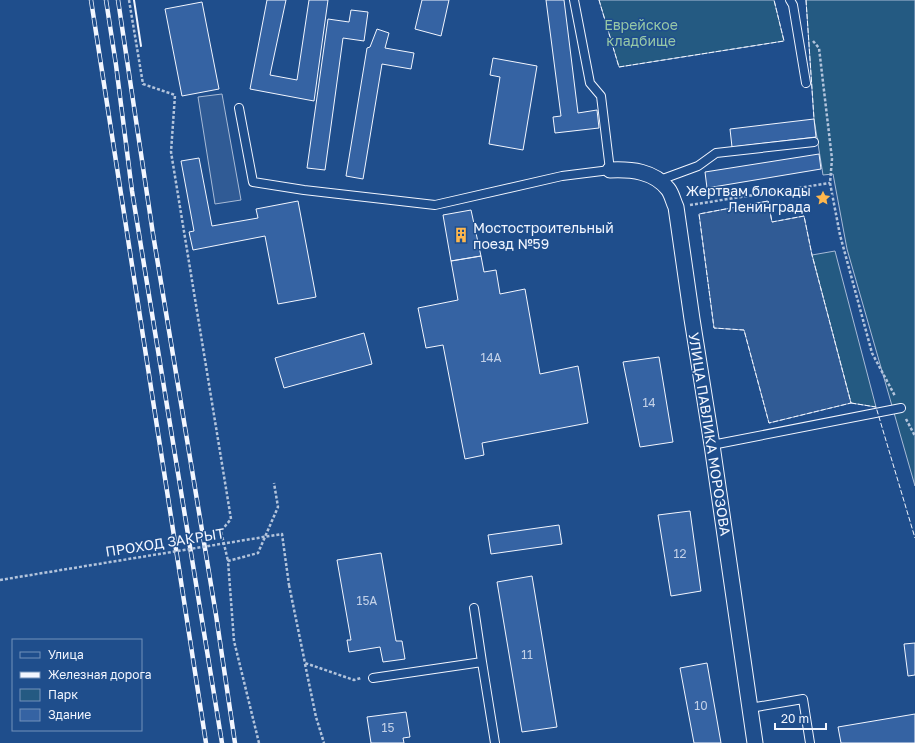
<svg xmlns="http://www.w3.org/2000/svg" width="915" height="743" font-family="'Golos Text',sans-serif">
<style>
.green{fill:#245a82;stroke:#a8bbd7}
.parking{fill:#305b95;stroke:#a8bbd7}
.building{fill:#3563a3;stroke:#f2f6ff}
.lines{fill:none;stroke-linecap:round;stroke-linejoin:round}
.service-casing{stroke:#f2f6ff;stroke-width:10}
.minor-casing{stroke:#f2f6ff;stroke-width:17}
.path{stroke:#b3c4dc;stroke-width:2.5;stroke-dasharray:3 2;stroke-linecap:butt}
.service{stroke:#1f4e8c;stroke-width:8}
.minor{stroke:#1f4e8c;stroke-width:15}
.rail-casing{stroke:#f2f6ff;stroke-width:4.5}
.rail{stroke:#1f4e8c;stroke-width:3;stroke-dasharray:9;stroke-linecap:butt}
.path-bridge{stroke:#b3c4dc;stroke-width:2.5;stroke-dasharray:3 2;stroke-linecap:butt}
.fence{stroke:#f2f6ff;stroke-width:1;stroke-dasharray:5 2;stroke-linecap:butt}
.wall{stroke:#f2f6ff;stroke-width:2}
.labels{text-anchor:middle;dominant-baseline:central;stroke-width:3;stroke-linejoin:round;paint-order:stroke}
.number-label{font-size:12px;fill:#c3d1e8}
.park-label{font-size:14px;fill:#97c8a6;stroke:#1f4e8c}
.poi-label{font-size:14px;fill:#f2f6ff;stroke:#1f4e8c;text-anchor:end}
.street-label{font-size:14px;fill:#f2f6ff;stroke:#1f4e8c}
</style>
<rect width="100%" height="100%" fill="#1f4e8c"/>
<path class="green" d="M599 0H774L784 41 619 67Z
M806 0H915V486L847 249 833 174 823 175 814 119Z
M835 251 876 407 851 403 812 255Z"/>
<path class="parking" d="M222 94 241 200 215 204 198 97Z
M768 201 772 222 804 216 812 255 851 403 769 423 744 330 714 328 699 214Z"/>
<path class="building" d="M267 0H286L270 75 297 80 309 0H328L314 101 250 89Z
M422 0H449L441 36 415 29Z
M546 0H564L578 113 597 110 599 128 555 133 553 117 561 116Z
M202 2 219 89 182 96 165 9Z
M351 10 368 12 364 41 343 38 325 170 307 168 328 19 349 22Z
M377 29 389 33 385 48 414 53 411 69 382 64 363 179 346 176 367 48 370 47Z
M493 58 537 66 523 150 489 144 500 77 490 75Z
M814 119 816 137 732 147 730 129Z
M819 154 821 169 707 188 705 172Z
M199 158 212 226 258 218 256 209 298 201 316 297 278 304 265 236 193 250 189 232 194 231 181 161Z
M471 210 481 256 451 261 443 215Z
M481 256 484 272 496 270 500 294 525 289 540 374 578 366 588 423 482 443 484 455 465 459 443 345 426 348 418 308 458 300 451 261Z
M364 333 372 364 284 388 275 358Z
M659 357 673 442 640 447 623 362Z
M690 511 701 591 671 596 658 515Z
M559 525 562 544 491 554 488 535Z
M381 553 396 641H402L405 659 383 662 380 647 349 652 347 640H351L337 560Z
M532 576 557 727 522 732 497 582Z
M915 643V675L908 676 904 644Z
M707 663 721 743H694L680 668Z
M406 712 410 737 403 738 404 743H371L367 717Z
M915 714V743H841L838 727Z"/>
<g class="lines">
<g class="service-casing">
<path id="service" d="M790 0 793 5 806 83
M239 108 253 182 304 190 435 205 562 176 610 170 601 96 590 83 574 0
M660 180 698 166 716 153 814 142
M712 445 901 408
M474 608 482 662
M373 678 482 662 495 743
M750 708 803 699 810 743"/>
</g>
<g class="minor-casing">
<path id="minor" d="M610 170C631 169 654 171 668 189 672 194 673 201 676 207L692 319 712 445 755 743"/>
</g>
<path class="path" d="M129 0 143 84 175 95 171 152 231 519 221 531 228 561
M813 41 819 48 832 159 830 183 840 235 872 353 895 396
M690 205 830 183
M906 419 915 436
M289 585 305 663 354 680 361 678
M305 664 316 717 324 743
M259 743 234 641 228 561 258 553 278 507 274 483"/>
<use href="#service" class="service"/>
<use href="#minor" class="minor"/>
<g class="rail-casing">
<path id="rail" d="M91 0 206 743
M106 0 116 65 132 191 222 743
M118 0 153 234 216 615 235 743"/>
</g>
<use href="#rail" class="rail"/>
<path class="path-bridge" d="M0 580 282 534 289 585"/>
<path class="fence" d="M599 0 619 67 784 41 774 0
M806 0 814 119
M768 201 772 222 804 216 812 255 851 403 769 423 744 330 714 328 699 214Z
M851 403 876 407 915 538"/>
<path class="wall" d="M134 0 141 46"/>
</g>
<defs>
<g id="sight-bare" transform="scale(1.2)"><path d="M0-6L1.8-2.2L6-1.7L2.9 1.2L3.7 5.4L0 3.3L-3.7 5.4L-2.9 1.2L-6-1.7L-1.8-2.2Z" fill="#ffb74d" stroke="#1f4e8c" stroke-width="2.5" paint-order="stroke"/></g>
<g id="building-bare" transform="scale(1.2)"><path d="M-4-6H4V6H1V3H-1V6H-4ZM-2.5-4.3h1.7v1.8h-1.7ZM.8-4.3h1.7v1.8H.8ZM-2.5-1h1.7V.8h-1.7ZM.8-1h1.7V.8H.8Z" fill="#ffb74d" stroke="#1f4e8c" stroke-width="2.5" paint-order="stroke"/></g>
</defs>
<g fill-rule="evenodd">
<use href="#sight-bare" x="823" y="198"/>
<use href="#building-bare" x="461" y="235"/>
</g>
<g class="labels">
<g class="number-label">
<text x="491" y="357">14А</text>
<text x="649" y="402">14</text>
<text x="680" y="553">12</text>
<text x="367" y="600">15А</text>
<text x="527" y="654">11</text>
<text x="701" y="705">10</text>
<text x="388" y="727">15</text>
</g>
<g class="park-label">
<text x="641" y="24">Еврейское<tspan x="641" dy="16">кладбище</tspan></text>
</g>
<g class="poi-label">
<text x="811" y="190">Жертвам блокады<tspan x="811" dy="16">Ленинграда</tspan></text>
<text x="473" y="227" text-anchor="start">Мостостроительный<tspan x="473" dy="16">поезд №59</tspan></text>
</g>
<g class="street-label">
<text transform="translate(710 434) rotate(81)">УЛИЦА ПАВЛИКА МОРОЗОВА</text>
<text transform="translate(165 542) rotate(-9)">ПРОХОД ЗАКРЫТ</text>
</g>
</g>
<rect x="12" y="639" width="130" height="92" fill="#1f4e8c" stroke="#7391ba"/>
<rect x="20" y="652" width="20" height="6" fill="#1f4e8c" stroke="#7391ba"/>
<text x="48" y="659" font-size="12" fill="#f2f6ff">Улица</text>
<rect x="20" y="672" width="20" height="6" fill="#f2f6ff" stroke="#7391ba"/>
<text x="48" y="679" font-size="12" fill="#f2f6ff">Железная дорога</text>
<rect x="20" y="689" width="20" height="12" fill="#245a82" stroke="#7391ba"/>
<text x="48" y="699" font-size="12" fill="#f2f6ff">Парк</text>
<rect x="20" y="709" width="20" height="12" fill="#3563a3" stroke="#7391ba"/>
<text x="48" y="719" font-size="12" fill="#f2f6ff">Здание</text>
<path d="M775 723v6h51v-6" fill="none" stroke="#f2f6ff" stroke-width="2"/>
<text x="781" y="723" font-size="12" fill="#f2f6ff" stroke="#1f4e8c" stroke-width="3" paint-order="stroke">20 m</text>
</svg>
